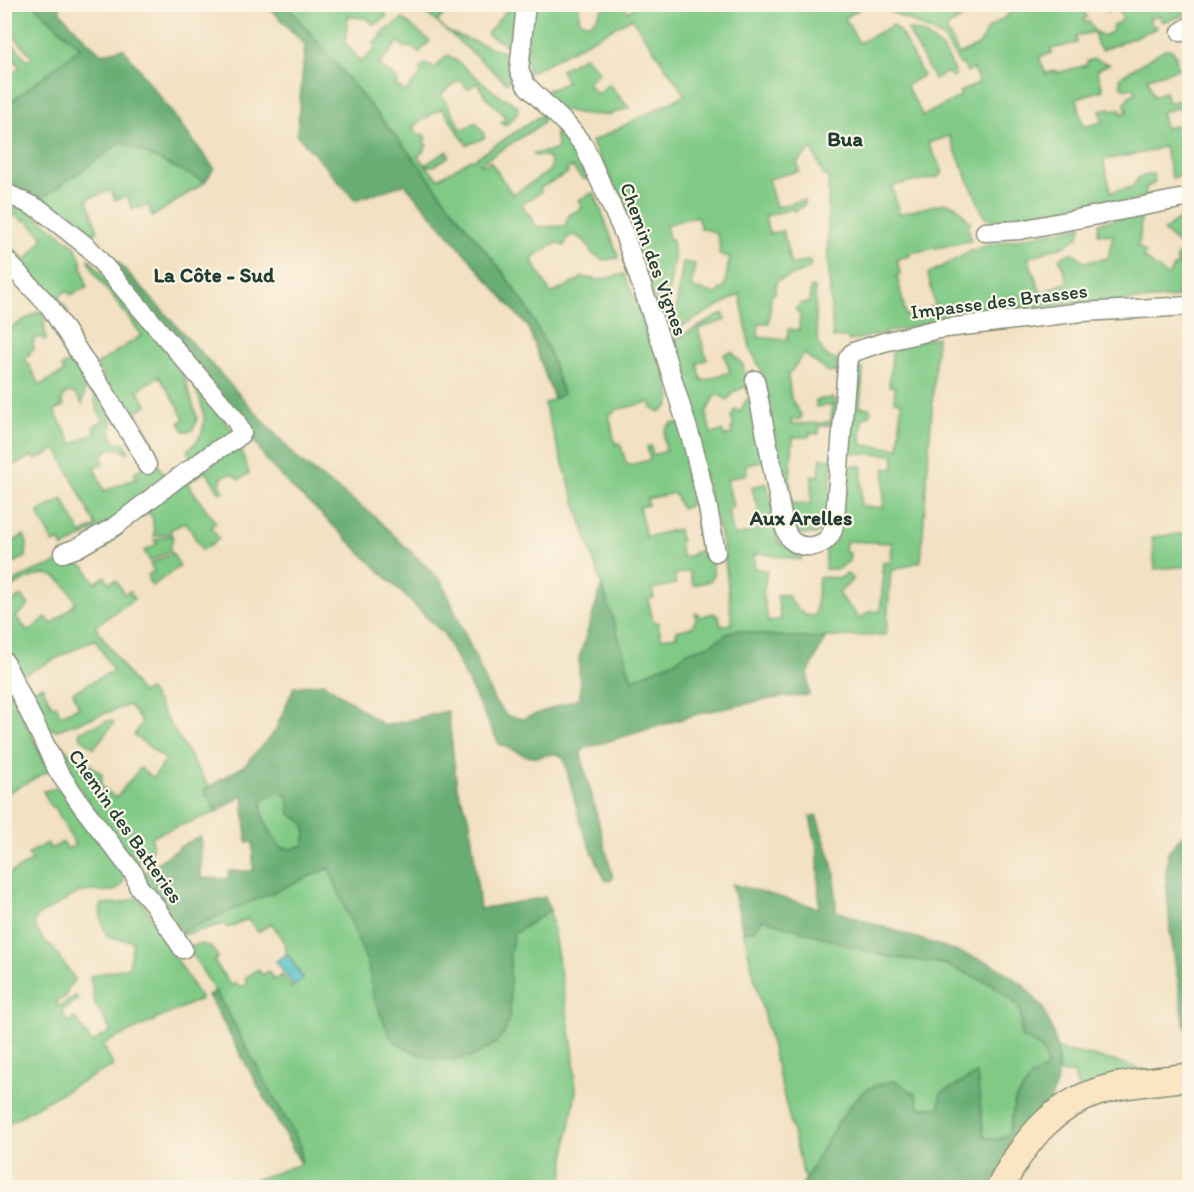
<svg xmlns="http://www.w3.org/2000/svg" width="1194" height="1192" font-family="Itim,sans-serif">
<style>
.green{fill:#80ca86;stroke:#50845d;stroke-width:1.5}
.forest{fill:#68ae73;stroke:#447654;stroke-width:1.5;fill-rule:evenodd}
.water{fill:#52c0c9;stroke:#387e7e;stroke-width:1.5}
.lines{fill:none;stroke-linecap:round;stroke-linejoin:round}
.street-casing{stroke:#888f7b;stroke-width:21}
.secondary-casing{stroke:#888f7b;stroke-width:30}
.street{stroke:#fff;stroke-width:18}
.secondary{stroke:#fbe6c4;stroke-width:27}
.labels{text-anchor:middle;dominant-baseline:central;stroke-width:4.5;stroke-linejoin:round;paint-order:stroke}
.street-label{font-size:20px;fill:#1f3d34;stroke:#fcf5e5}
.neighbourhood-label{font-size:21px;font-weight:bold;fill:#1f3d34;stroke:#fcf5e5}
</style>
<rect width="100%" height="100%" fill="#fcf5e5"/>
<filter id="ink" filterUnits="userSpaceOnUse"><feTurbulence type="fractalNoise" baseFrequency=".0167" numOctaves="2"/><feDisplacementMap in="SourceGraphic" scale="12" xChannelSelector="R" yChannelSelector="G"/><feConvolveMatrix kernelMatrix="1 2 1 2 8 2 1 2 1" color-interpolation-filters="sRGB"/></filter>
<filter id="wash" filterUnits="userSpaceOnUse"><feTurbulence type="fractalNoise" baseFrequency=".008" numOctaves="4" result="noise"/><feDisplacementMap in="SourceGraphic" scale="24" xChannelSelector="R" yChannelSelector="G"/><feGaussianBlur stdDeviation="1.35" result="paint"/><feColorMatrix in="noise" values="0 0 0 0 0 0 0 0 0 0 0 0 0 0 0 0 0 1.4 0 .05"/><feComposite in="paint" operator="in"/></filter>
<g filter="url(#wash)">
<rect width="100%" height="100%" fill="#f2e1c2"/>
<path class="green" d="M638 4 865 5 863 7 845 18 859 43 893 25 902 35 923 76 906 85 923 116 961 96 959 92 979 83 973 69 967 72 963 64 960 65 945 40 933 32 891 12 885 5H971L975 10 946 28 959 55 980 44 987 29 1010 14 1004 5H1081L1087 17 1084 19 1086 23 1089 21 1094 31 1103 36 1112 32 1113 25 1123 20 1117 7 1109 11H1106L1103 5H1143L1144 8 1154 5H1180L1185 15 1162 22 1159 15 1149 19 1152 26 1156 25 1157 28 1102 50 1098 46 1094 32 1076 36 1077 43 1051 49 1052 53 1039 57 1046 74 1056 70 1057 73 1087 65V61L1094 59 1109 64 1097 70 1103 90 1077 98 1083 127 1102 122 1100 111 1110 108 1111 111 1121 109V114L1127 112 1125 103 1129 96 1136 93 1134 87 1127 89 1121 87 1120 77 1165 49H1170L1175 53 1178 69 1148 78 1153 96 1165 92 1168 103 1184 99 1186 106 1161 112 1165 128 1189 122V142L1186 144C1188 155 1191 162 1187 173L1172 178 1164 146 1148 152 1103 160 1111 192 1132 187 1139 177 1153 174 1155 183 1145 188 1147 198 1006 226 985 218 949 136 928 143 943 172 938 177 915 182 914 181 892 186 899 214 944 203 955 205 971 223 968 224 971 241 910 253V256L897 259 900 274 897 276 906 316 930 311 929 307 935 306 928 274 973 250 989 245 1082 226 1078 237 1068 244 1028 258 1041 293 1068 282 1059 258 1073 252 1079 257 1080 260 1086 262 1108 258 1113 235 1098 234 1099 223 1141 215 1140 240 1137 245 1146 253 1143 257 1167 276 1178 263 1176 258 1184 248 1163 231 1179 219 1189 205V296C1129 302 1067 302 1006 310 953 317 901 329 849 341L847 337 833 338 828 261V175L824 176 812 149 797 162 799 171 768 179 776 207 804 200V205L796 211H793L792 209 765 216 769 234 783 231 791 265 810 260 811 266 806 270 781 280 779 279 776 282 775 293 771 296 769 323H759L758 337 787 340 788 329 799 330 800 314 795 309 802 303H809L811 287 815 288C816 303 814 338 822 350 825 356 832 359 838 361L836 373 828 372 804 354 788 375 791 399 801 415V419L791 420V424L822 423 831 421 832 405 816 407V400L833 398 836 401 835 422 825 426H819V434L809 433V437H793L790 479 792 503 811 504 812 476H819L821 458 832 459 828 521 822 531 816 534H801L794 530 772 427 764 377 750 348 740 294 668 334 661 322 668 318 676 309 683 262 695 264 691 288 718 294 720 289H724L730 257 719 255C721 240 719 229 701 229L697 216 666 225 669 239H672L674 259 667 304 658 310C639 253 622 193 591 142L685 95 632 18 529 73 525 57 532 5H576L579 7V19C593 31 597 15 605 5H623L628 12Z
M7 5H34L80 48 5 107V81L20 67 5 49 12 43 28 61 32 57 5 25 4 8 7 6Z
M287 5H384L380 8 387 16 384 19 374 25 368 19 348 16 345 43 361 62 377 47 373 43 382 36 381 34 403 19 430 41 419 53 413 47H405L398 42 379 65 398 80 395 84 405 92 422 73 419 70 424 64 435 68 448 55 454 59 497 94 518 106C519 114 512 120 506 125L501 123 506 119C502 110 495 107 489 100 484 96 481 89 477 83L468 89 460 80 441 94 462 130 476 122 484 134V138L467 145 442 108 413 126 419 136 423 134 426 139 424 141 427 146 423 149 424 151 418 156 425 165 447 151 449 154 448 157 434 166H426L438 179 471 159 473 160 543 114 545 116 542 123 539 126 480 163 482 166 490 161 513 195 548 172 551 168 550 159 545 156H535L533 154 555 150 557 148 555 127 579 159 589 179C580 181 577 172 572 167L566 170 568 173 540 188 541 192 522 204 537 227 565 226 569 215 582 208 578 200 594 192 619 258 604 260 591 253C588 243 584 239 574 235L568 237 564 246 557 243 535 255 532 260 551 294 581 279V277L599 280 624 274 634 296 650 344 655 342C659 353 674 394 670 403 668 408 663 410 659 412L652 408 650 402 615 410V412L609 414 615 444 620 443 626 463 630 465 650 460 647 447 651 446 653 455 666 451C664 440 661 430 672 423L680 424 696 495C692 502 690 508 681 508L674 493 647 499 648 505 639 507 646 537 678 529 681 541 679 542 682 557 693 555V553L702 550 696 527 700 520 704 519 714 575 710 581 693 585 689 571 674 575 676 584 652 589 654 598 648 599 653 622H658L661 638 677 636 676 631 692 627 696 619 695 614 698 613 700 617 713 613 719 616 721 626 732 624 724 550 668 343 723 313 726 320 698 329 707 360 697 363 702 381 730 372 724 354 732 352 743 365 748 386 733 392 728 400 716 394 706 413 711 434 722 431 724 436 732 434 731 428 734 427 731 417 735 409 740 412 746 400 752 397 763 461 746 464 747 474 727 479 733 507 728 509 734 536 757 531 758 503 755 501 752 487 767 483 779 542 785 547 802 551 801 560 757 553 756 556H752V560H755L754 568 767 571 763 595 768 622 781 619 777 595H789V599L799 611H802L804 615 815 616 819 577 840 578 847 574 853 579 838 594 860 619 870 611 880 612 884 574 882 573 883 562 891 563 892 543 846 541 845 552 850 553 849 561 838 569H825L826 549 846 465 862 466 861 506 883 508 885 468H894V455L856 453H852L848 450 855 359 862 356 856 368 863 369 860 407 869 408 871 411 869 415 862 420 861 445 899 448 901 402 894 401 895 387 889 386 893 346 937 337 921 561 891 571 886 635 805 638 765 635 738 630 730 632 710 645 688 652 677 660 632 680 544 404 563 394 549 351 526 306 502 271 450 206 416 161Z
M417 5H452L437 22 448 32 511 55 509 74 510 80 507 83Z
M516 5H518L512 48 487 34 505 12Z
M908 30C923 30 940 45 948 57 951 63 953 70 956 76L952 78 948 72 934 79Z
M585 56 599 72 587 83 597 94 609 84 629 108 609 115 582 114 560 109 544 94 549 88 550 90 567 82 561 70Z
M122 142 205 182 152 217 149 205 132 209 127 196 115 200 111 190 87 199 98 230 90 241 37 202Z
M4 198 33 213 74 245 80 257 87 288 80 290 71 295 67 291 58 297 68 311 63 315 7 252 12 247 26 260 43 240 41 238 43 236 25 219 23 221 16 215 14 217 5 208Z
M88 258 179 361 197 417 195 426 191 431H184L179 423 184 419 179 410 180 409 159 376 137 390 147 405 136 412 153 442 146 446 96 365 142 335 95 274Z
M41 310 43 314 46 340 40 338H35L33 344 34 349 29 352 30 354 25 358 40 385 64 372 61 366 76 359C87 379 88 381 82 404L77 395 69 392 64 395 62 402 64 405 54 411 73 444 96 432 93 427 104 421 96 407 94 393 97 391C101 398 111 411 112 418 113 430 108 431 116 443H125L128 449V453C119 446 108 447 101 456L104 463 94 467 104 491 137 478 134 472 156 461 167 480 127 512 63 548 59 540 53 543 38 512 63 499 81 534 96 526 57 449 35 460 32 456 5 470 4 326 7 330Z
M189 371 233 432 193 462 187 450C218 429 199 398 189 371Z
M236 447 242 452 249 473 239 480C234 473 229 473 222 477L220 485 224 491 220 493 206 471 187 483 216 523 211 527 219 539 202 550 186 522 170 530 171 533 154 536 153 519 149 512 133 520Z
M1189 533V566L1155 569 1152 537Z
M24 535 27 543 26 557 5 567V546Z
M172 535C174 539 172 544 170 548L171 550 150 561 144 551 157 544 154 540Z
M172 553 180 566 152 586 148 580 150 578 148 575 154 571 150 564Z
M66 560 85 567 95 583 105 576 109 583 116 580 124 594 130 591 134 599 95 626 141 693 149 690 209 787 204 790 217 812 152 836C152 850 155 857 140 863L133 860 119 849 49 742 54 739 59 742 82 766 86 761 102 774 101 786 116 798 140 768 153 778 166 760 134 735 142 723 129 705 57 730 44 728 28 692 42 686 52 706 56 705 61 715 79 707 73 692 113 671 95 639 17 678 5 648 4 607 21 596 29 605 16 617 29 632 46 617 52 624 75 604C75 598 71 593 67 588 48 561 27 580 5 591V586L34 571Z
M4 677 49 771 5 794H4Z
M110 720 114 723 94 748 81 738 79 734 81 731Z
M57 788 69 795 128 872 124 878 122 885 114 891H90L78 893 39 915 34 921 36 929 44 941V943L50 944 59 957 60 960 62 961 75 979 68 988 65 997 56 1002 59 1007 76 996 78 999 61 1012 68 1022 75 1018 92 1043 111 1031 95 1004 90 976 129 967 133 941 107 937C105 926 97 915 102 904L120 903 136 898 140 900 144 905 201 999 103 1044 113 1066 75 1085 5 1125V1048L12 1042 7 1027H4V871L7 875 32 861 28 854 47 843 51 849 63 842 68 849 75 845 55 807H51L43 791Z
M280 793 288 796 290 814 304 822 306 833 304 845 292 849 280 847C270 831 244 796 280 793Z
M329 868 368 964 374 998 509 960 510 952 514 934 550 910 573 1049 576 1091 567 1142 562 1187H234L301 1164V1146L240 1036 229 1014 188 947 200 944 210 946 218 957 214 961 231 986 236 983 240 988 248 983 245 978 258 969 262 975 268 971 274 980 282 975 291 988 304 979 284 949 287 947 272 923 258 932 248 919 228 928 223 924 184 935 179 933Z
M763 919 884 956 944 964 991 984 1014 1001 1021 1012V1038C1036 1042 1047 1051 1046 1067L1043 1071 1033 1075 1015 1100 1009 1134 998 1140 984 1137 982 1122 940 1108H920L832 1132 805 1181 743 931H754Z
M1057 1049C1090 1055 1122 1062 1154 1073L1078 1089 1074 1073H1059Z"/>
<path class="forest" d="M34 5H61L59 11 88 42 102 54 123 48 214 168 205 182 122 142 37 202 5 187 4 107 80 48Z
M267 5H287L416 161 450 206 502 271 526 306 549 351 563 394 554 399 528 327 405 184 355 200 297 135 305 45Z
M118 262 300 461 374 516 442 582 495 702 507 716 523 719 580 698 579 658 602 585 632 680 677 660 688 652 710 645 730 632 738 630 765 635 805 638H825L808 674 809 695 775 698 701 713 586 748 582 751 581 755 613 878 610 881 605 880 582 828 564 759C555 748 543 759 531 757 523 756 507 747 499 744L444 634 315 508 291 487 267 461 240 417 109 265Z
M324 683 385 726 448 711 457 788 470 821 480 909 545 897 550 910 514 934 510 952V1015L505 1032 495 1044 474 1056 456 1060 434 1059 416 1053 399 1045 390 1036 374 998 368 964 329 868 179 933 143 880 145 871 188 842 201 837V878L228 879 229 871H253V842H247L243 795 217 812 204 790 245 765 275 731 294 687ZM280 793 288 796 290 814 304 823 306 833 304 845 292 849 280 847C270 831 244 796 280 793Z
M816 815 835 872 836 911 991 963 1022 984 1043 1008 1053 1032 1057 1049 1058 1077 1049 1105 988 1187H801C816 1162 843 1104 868 1089 876 1085 887 1083 895 1080L916 1095 920 1108H939L941 1093 977 1074 984 1137 998 1140 1009 1134 1015 1100 1033 1075 1043 1071 1046 1067C1047 1051 1036 1042 1021 1038V1012L1014 1002 991 984 944 964 884 956 763 919 754 931H743L732 884 819 908 818 852 810 817Z
M1189 824V1031L1185 1027 1170 930 1166 873 1168 853 1177 841 1185 832Z
M215 991 229 1014 240 1036 301 1146V1164L208 995Z"/>
<path class="water" d="M287 954 303 979 293 986 276 961Z"/>
</g>
<g filter="url(#ink)">
<g class="lines">
<g class="street-casing">
<path id="street" d="M526 4 519 70 526 85 568 126 584 146 624 234 661 342 693 445 708 508 716 552
M1181 32 1190 26
M4 192 41 210 89 248 235 419 242 433 236 439 217 450 175 480 114 527 77 548 63 553
M985 232 1020 230 1190 197
M4 258 50 307 104 391 140 450 147 465
M755 380 784 526C786 531 787 535 790 539 802 551 825 548 832 532 834 528 834 522 835 518L847 367 848 358 853 352 884 342 938 329 1082 312 1190 306
M4 661 58 771 82 806 135 875 138 886 153 903 183 949"/>
</g>
<g class="secondary-casing">
<path id="secondary" d="M1000 1188C1026 1136 1057 1100 1115 1087 1140 1082 1165 1080 1190 1077"/>
</g>
<use href="#street" class="street"/>
<use href="#secondary" class="secondary"/>
</g>
</g>
<g class="labels">
<g class="street-label">
<text transform="translate(654 259) rotate(70)">Chemin des Vignes</text>
<text transform="translate(999 301) rotate(-7)">Impasse des Brasses</text>
<text transform="translate(126 826) rotate(55)">Chemin des Batteries</text>
</g>
<g class="neighbourhood-label">
<text x="845" y="138">Bua</text>
<text x="214" y="274">La Côte - Sud</text>
<text x="801" y="517">Aux Arelles</text>
</g>
</g>
<rect width="1194" height="1192" fill="none" stroke="#fcf5e5" stroke-width="24"/>
</svg>
